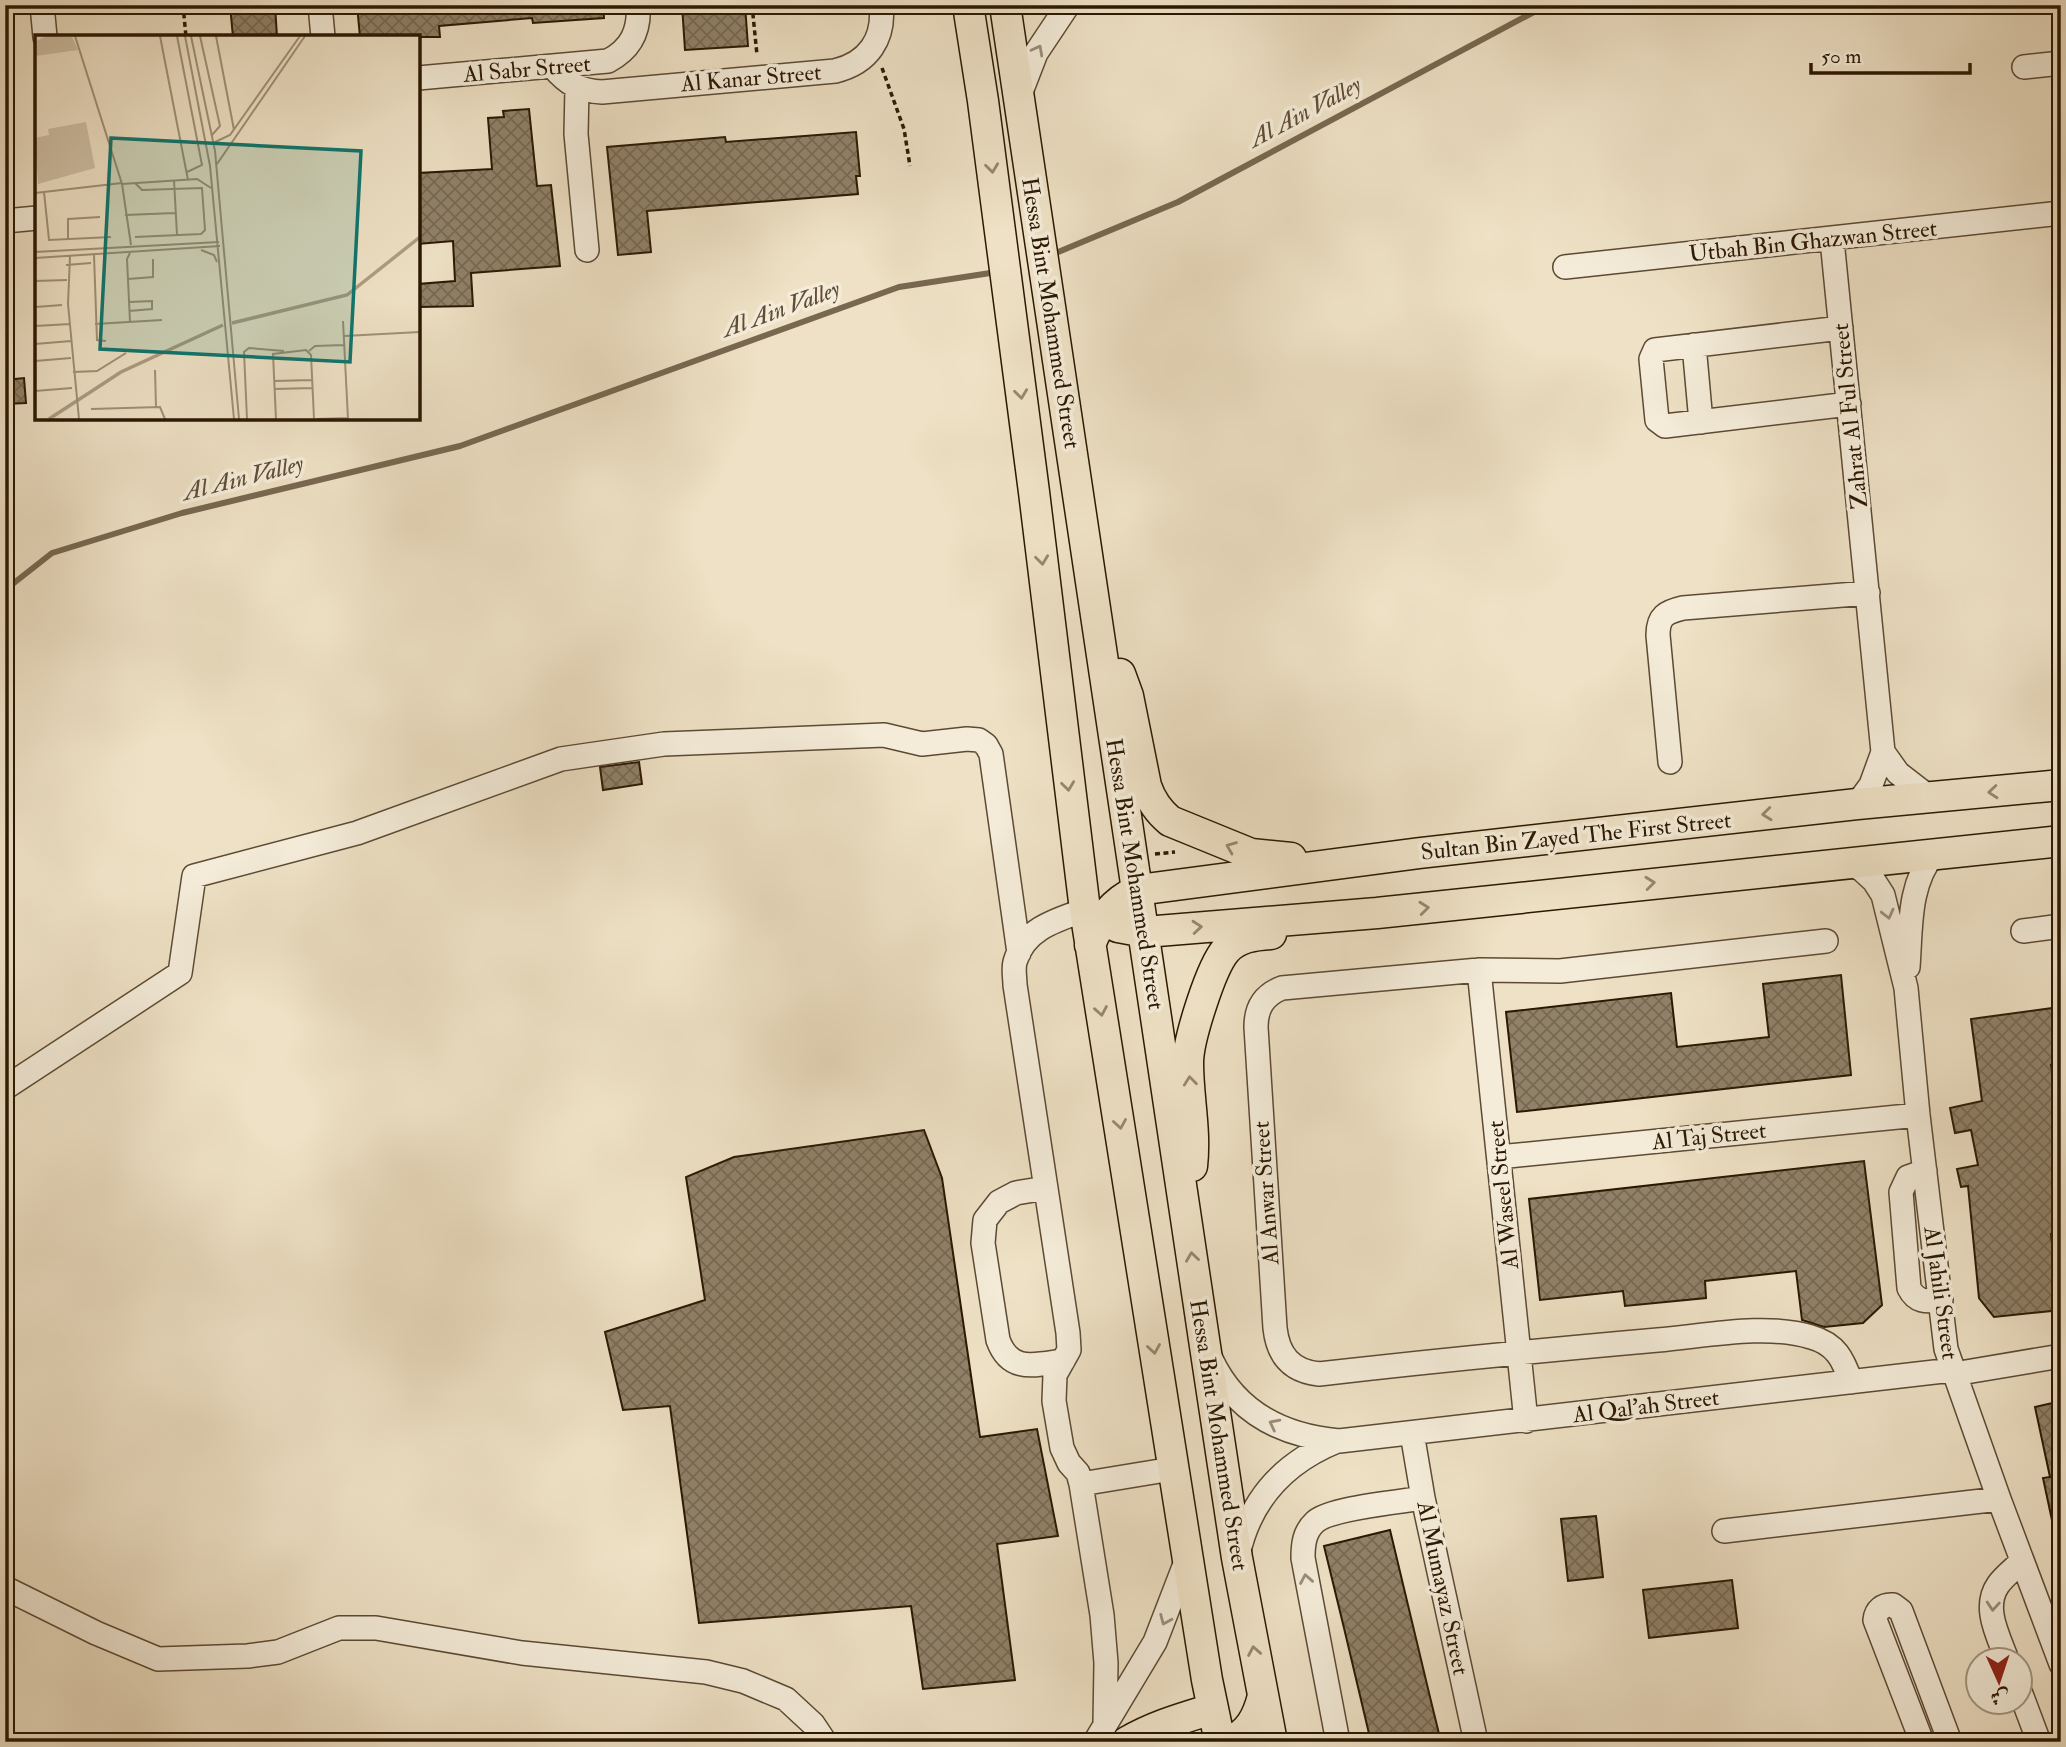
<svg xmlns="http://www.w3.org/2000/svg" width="2066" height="1747" font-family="'IM FELL Double Pica',Amiri,serif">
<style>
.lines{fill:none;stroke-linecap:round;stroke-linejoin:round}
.stream{stroke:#786850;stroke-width:6}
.building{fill:url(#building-cross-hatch);stroke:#2b1803;stroke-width:2}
.minor-casing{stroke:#5c4a34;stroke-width:26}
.major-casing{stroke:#2b1803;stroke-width:33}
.path{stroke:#2b1803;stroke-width:3.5;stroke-dasharray:5 3.5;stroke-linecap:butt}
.minor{stroke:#f4ecd9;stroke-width:23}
.major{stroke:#eee1c5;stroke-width:30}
.oneway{stroke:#9a8d79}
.oneway2{stroke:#96876e}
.labels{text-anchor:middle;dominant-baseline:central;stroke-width:7;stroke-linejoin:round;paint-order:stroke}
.street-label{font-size:23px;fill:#2b1803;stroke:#f4ecd9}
.water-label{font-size:24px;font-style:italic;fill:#5f4d36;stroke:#f4ecd9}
.inset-river{fill:none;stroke:#ac9d83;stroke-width:3.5}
.inset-road{fill:none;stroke:#a09177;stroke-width:2}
.view{fill:#0f766e;fill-opacity:0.15;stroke:#0f766e;stroke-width:3.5}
.inset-edge{fill:none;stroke:#2b1803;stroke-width:3.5}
</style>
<defs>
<pattern id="building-cross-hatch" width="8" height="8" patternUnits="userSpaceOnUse" patternTransform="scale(1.75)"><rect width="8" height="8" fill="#908168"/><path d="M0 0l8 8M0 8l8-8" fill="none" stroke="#766953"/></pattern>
</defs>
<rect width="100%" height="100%" fill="#eee1c5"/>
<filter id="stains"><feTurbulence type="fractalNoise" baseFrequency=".00286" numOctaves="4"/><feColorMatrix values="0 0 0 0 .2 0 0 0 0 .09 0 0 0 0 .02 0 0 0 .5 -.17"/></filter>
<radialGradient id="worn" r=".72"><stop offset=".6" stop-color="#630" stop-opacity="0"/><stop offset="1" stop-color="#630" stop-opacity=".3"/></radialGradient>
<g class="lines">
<path class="stream" d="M1051 255 1178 202 1547 5
M5 590 52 553 182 513 460 446 899 287 997 272"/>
</g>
<path class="building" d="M230 5H275L277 37H233Z
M357 5H603L604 18 533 23 532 18 439 26 440 37H360Z
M682 5H745L748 46 685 50Z
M529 109 537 186 551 185 560 266 471 273 473 306 418 307V284L455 281 453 241 418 244V173L492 169 488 118 504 117 503 111Z
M856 132 860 176H856L858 194 647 211 651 252 618 255 607 147 725 137 726 142Z
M24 378 26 403 5 404V380Z
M639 762 642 784 603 790 600 767Z
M1841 975 1851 1075 1517 1112 1506 1012 1671 993 1677 1047 1769 1037 1763 984Z
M2053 1008 2060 1064 2051 1065 2061 1120V1234H2051L2055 1274 2061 1273V1310L1994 1317 1979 1298 1968 1186 1961 1187 1957 1169 1978 1165 1971 1130 1955 1133 1950 1108 1982 1101 1971 1019Z
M924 1130 942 1178 980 1437 1037 1429 1058 1536 997 1544 1015 1680 923 1689 911 1606 699 1623 670 1406 623 1410 605 1332 705 1300 686 1177 734 1157Z
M1864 1161 1882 1305 1863 1323 1824 1327 1802 1320 1796 1271 1705 1281 1706 1298 1625 1306 1623 1291 1540 1300 1529 1199Z
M2061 1401V1524L2053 1525 2043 1478 2050 1477 2035 1407Z
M1596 1516 1603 1577 1568 1581 1561 1519Z
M1390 1530 1430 1697 1441 1742H1371L1344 1628 1324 1546Z
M1732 1580 1738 1628 1649 1638 1643 1590Z"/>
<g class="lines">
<g class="minor-casing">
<path id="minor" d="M42 5 45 37
M320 5 323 37
M553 67C567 84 580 91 602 92L835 71C868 63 885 39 881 5
M2024 67 2061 63
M418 78 608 61C631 49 640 31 638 5
M577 88 576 134 587 250
M1019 97 1036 53 1068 5
M5 221 37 218
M1832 240 1883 752 1871 785 1857 804
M1565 267 2061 213
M1841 328 1655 350 1651 359 1657 420 1665 426 1849 404
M1694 345 1701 422
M1883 752 1898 773 1929 797
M1670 762 1658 635C1658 616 1666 612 1683 608L1868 593
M1848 862 1862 870 1874 881 1883 895 1906 988 1918 1115 1946 1349 1999 1499 2061 1664
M1085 910C1056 920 1024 929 1015 962 1013 969 1015 978 1015 985L1068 1333 1069 1350 1055 1375 1054 1401 1062 1448 1069 1463 1078 1473 1081 1484 1102 1615 1106 1663 1105 1724
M2023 931 2061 926
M1826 941 1560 971 1479 970 1282 988C1264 995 1256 1008 1256 1027L1275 1328C1278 1355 1291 1371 1319 1374 1432 1361 1545 1350 1658 1340 1705 1336 1766 1323 1811 1337 1836 1344 1843 1359 1851 1382
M1908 967C1911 928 1908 885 1934 853
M1479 970 1526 1421
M5 1088 180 973 194 876 357 833 561 759 664 744 884 735 922 744 967 739 979 740 986 745 991 754 1019 953
M1499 1157 1918 1115
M1925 1171 1908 1177 1901 1192 1909 1288C1916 1302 1926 1302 1941 1300
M1046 1188 1016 1193 999 1202 985 1220 983 1243 998 1340C1010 1373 1034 1365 1063 1361
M1211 1359C1236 1413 1283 1436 1339 1441L1952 1370
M1954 1374 2061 1356
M1412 1433 1423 1498 1476 1742
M1081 1484 1172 1469
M1724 1531 1999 1499
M1238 1555C1250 1499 1285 1462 1337 1441
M5 1588 96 1633 158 1659 248 1656 278 1652 339 1628H376L522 1653 706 1672 743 1681 786 1699 813 1724 825 1742
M2007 1660C1999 1637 1982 1608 1998 1585 2004 1576 2014 1569 2022 1561
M2021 1694 2039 1742
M1095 1742 1155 1642 1187 1559
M1338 1742 1303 1558C1303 1545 1304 1532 1315 1522 1330 1508 1399 1502 1423 1498
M1922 1742 1875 1620C1876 1610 1883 1604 1893 1605L1901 1611 1950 1742"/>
</g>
<g class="major-casing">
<path id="major" d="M968 5 983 101 1034 492 1085 910 1207 1680 1220 1742
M1005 5 1205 1346 1237 1558 1272 1742
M1120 674 1128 696 1146 786C1151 801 1158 811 1170 821L1251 854 1291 858
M1085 910 1118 927 1145 932 1377 913 2061 841
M1090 945C1100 919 1113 902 1138 890L1420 853 1857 804 2061 785
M1192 1166C1196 1130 1188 1098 1188 1063 1188 1040 1211 967 1226 950 1238 937 1254 935 1271 934
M1127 1742C1154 1726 1183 1718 1212 1709
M1229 1742C1250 1733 1258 1716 1263 1696"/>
</g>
<path class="path" d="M183 5 186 37
M752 5 757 55
M882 68 904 129 910 166
M1155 854 1175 852"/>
<use href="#minor" class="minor"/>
<use href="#major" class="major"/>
</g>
<defs><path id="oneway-chevron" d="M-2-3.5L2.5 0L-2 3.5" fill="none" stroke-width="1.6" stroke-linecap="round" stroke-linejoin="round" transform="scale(1.75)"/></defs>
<g class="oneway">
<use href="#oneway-chevron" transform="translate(1038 50) rotate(-62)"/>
<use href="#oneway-chevron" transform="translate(1888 914) rotate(76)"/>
<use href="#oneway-chevron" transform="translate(1274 1424) rotate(-153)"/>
<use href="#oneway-chevron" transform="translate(1306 1579) rotate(-100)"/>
<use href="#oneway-chevron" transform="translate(1993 1606) rotate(94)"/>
<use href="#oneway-chevron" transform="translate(1165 1620) rotate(113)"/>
</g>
<g class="oneway2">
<use href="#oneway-chevron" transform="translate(992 168) rotate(83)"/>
<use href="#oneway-chevron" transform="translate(1021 394) rotate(83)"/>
<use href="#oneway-chevron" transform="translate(1042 560) rotate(83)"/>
<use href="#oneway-chevron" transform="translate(1068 786) rotate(83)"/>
<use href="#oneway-chevron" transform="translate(1993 792) rotate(175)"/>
<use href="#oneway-chevron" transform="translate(1767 814) rotate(174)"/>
<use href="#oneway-chevron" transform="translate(1231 847) rotate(-158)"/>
<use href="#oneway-chevron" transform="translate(1650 883) rotate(-6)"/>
<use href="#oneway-chevron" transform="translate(1424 908) rotate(-6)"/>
<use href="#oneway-chevron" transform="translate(1197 927) rotate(-5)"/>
<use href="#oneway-chevron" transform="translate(1101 1011) rotate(80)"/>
<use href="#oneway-chevron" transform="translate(1190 1081) rotate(-96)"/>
<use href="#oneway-chevron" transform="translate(1120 1124) rotate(81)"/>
<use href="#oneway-chevron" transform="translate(1192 1257) rotate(-98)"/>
<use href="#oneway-chevron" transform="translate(1154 1349) rotate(81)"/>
<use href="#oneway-chevron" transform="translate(1254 1651) rotate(-100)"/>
</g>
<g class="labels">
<g class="street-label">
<text transform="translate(527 69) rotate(-5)">Al Sabr Street</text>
<text transform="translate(751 78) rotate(-5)">Al Kanar Street</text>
<text transform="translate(1813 241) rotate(-6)">Utbah Bin Ghazwan Street</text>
<text transform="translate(1051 313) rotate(81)">Hessa Bint Mohammed Street</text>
<text transform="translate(1850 416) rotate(-96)">Zahrat Al Ful Street</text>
<text transform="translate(1576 836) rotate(-6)">Sultan Bin Zayed The First Street</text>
<text transform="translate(1135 874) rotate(81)">Hessa Bint Mohammed Street</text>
<text transform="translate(1709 1136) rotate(-6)">Al Taj Street</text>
<text transform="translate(1266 1193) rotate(-94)">Al Anwar Street</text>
<text transform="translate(1503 1195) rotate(-96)">Al Waseel Street</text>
<text transform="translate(1941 1293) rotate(82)">Al Jahili Street</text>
<text transform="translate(1646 1406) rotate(-7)">Al Qal'ah Street</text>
<text transform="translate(1219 1435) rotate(81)">Hessa Bint Mohammed Street</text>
<text transform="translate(1443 1588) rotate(78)">Al Mumayaz Street</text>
</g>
<g class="water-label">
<text transform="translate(1305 112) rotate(-28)">Al Ain Valley</text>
<text transform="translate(781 309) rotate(-20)">Al Ain Valley</text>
<text transform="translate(243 478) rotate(-14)">Al Ain Valley</text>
</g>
</g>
<g transform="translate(35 35)">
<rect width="385" height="385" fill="#eee1c5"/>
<path d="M11 1 37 2 43 15 0 21V7ZM51 87 60 133 3 149 0 103 14 100 13 94Z" fill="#cdbfa4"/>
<path class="inset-river" d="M197 288 312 260 385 202M14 384 86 337 188 290"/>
<path class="inset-road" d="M40 1 87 149 96 210M125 1 153 145M142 1 167 130 152 137M150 1 175 131 199 384M156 1 180 116 204 384M165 1 185 91 177 100M181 1 199 95M178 108 195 100 265 1M182 129 270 1M139 145 142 200M100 148 107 155 167 153 170 195 166 199 100 202M87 149 162 144 176 153M9 157 14 205 76 202M0 158 87 148M90 180 140 178M33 205V184L65 182M166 215 179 220 182 227M0 217 184 207M59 220 62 305 71 306M35 221 33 269 44 384M0 223 185 211M31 230 56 228M93 244 118 242V224M0 246 32 245M94 267 117 266V274L94 276M0 272 27 270M308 286 313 384M95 287 92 224 95 218M60 289 127 285M0 291 35 289M309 301 385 297M0 309 36 306M274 316 280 311 309 310M0 326 36 323M120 335 121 372M38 337 62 336 91 318M239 346 277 345M239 354 278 353M0 356 37 353M56 374 125 372 130 384M212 384 209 317 214 313 249 316M241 384 238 319 271 315 276 320 279 384M282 384 313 383"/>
<path class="view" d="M76 103 326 116 315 327 65 314Z"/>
<rect width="385" height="385" class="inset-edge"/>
</g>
<rect width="2066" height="1747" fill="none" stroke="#eee1c5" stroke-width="28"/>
<rect x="7" y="7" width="2052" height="1733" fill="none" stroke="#2b1803" stroke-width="3.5"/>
<rect x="14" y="14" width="2038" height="1719" fill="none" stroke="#2b1803" stroke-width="2"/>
<g transform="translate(1999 1681) rotate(177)"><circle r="33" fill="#f4ecd9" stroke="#a49783" stroke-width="2"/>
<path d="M0-5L12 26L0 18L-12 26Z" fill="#8f2418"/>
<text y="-10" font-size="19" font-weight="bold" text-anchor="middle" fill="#2b1803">ش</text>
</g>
<path d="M1811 63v10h159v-10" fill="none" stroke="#2b1803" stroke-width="3.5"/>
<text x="1821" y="63" font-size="21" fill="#2b1803" stroke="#f4ecd9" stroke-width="5" paint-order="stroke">50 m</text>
<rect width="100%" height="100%" filter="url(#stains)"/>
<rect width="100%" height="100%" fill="url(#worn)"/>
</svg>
